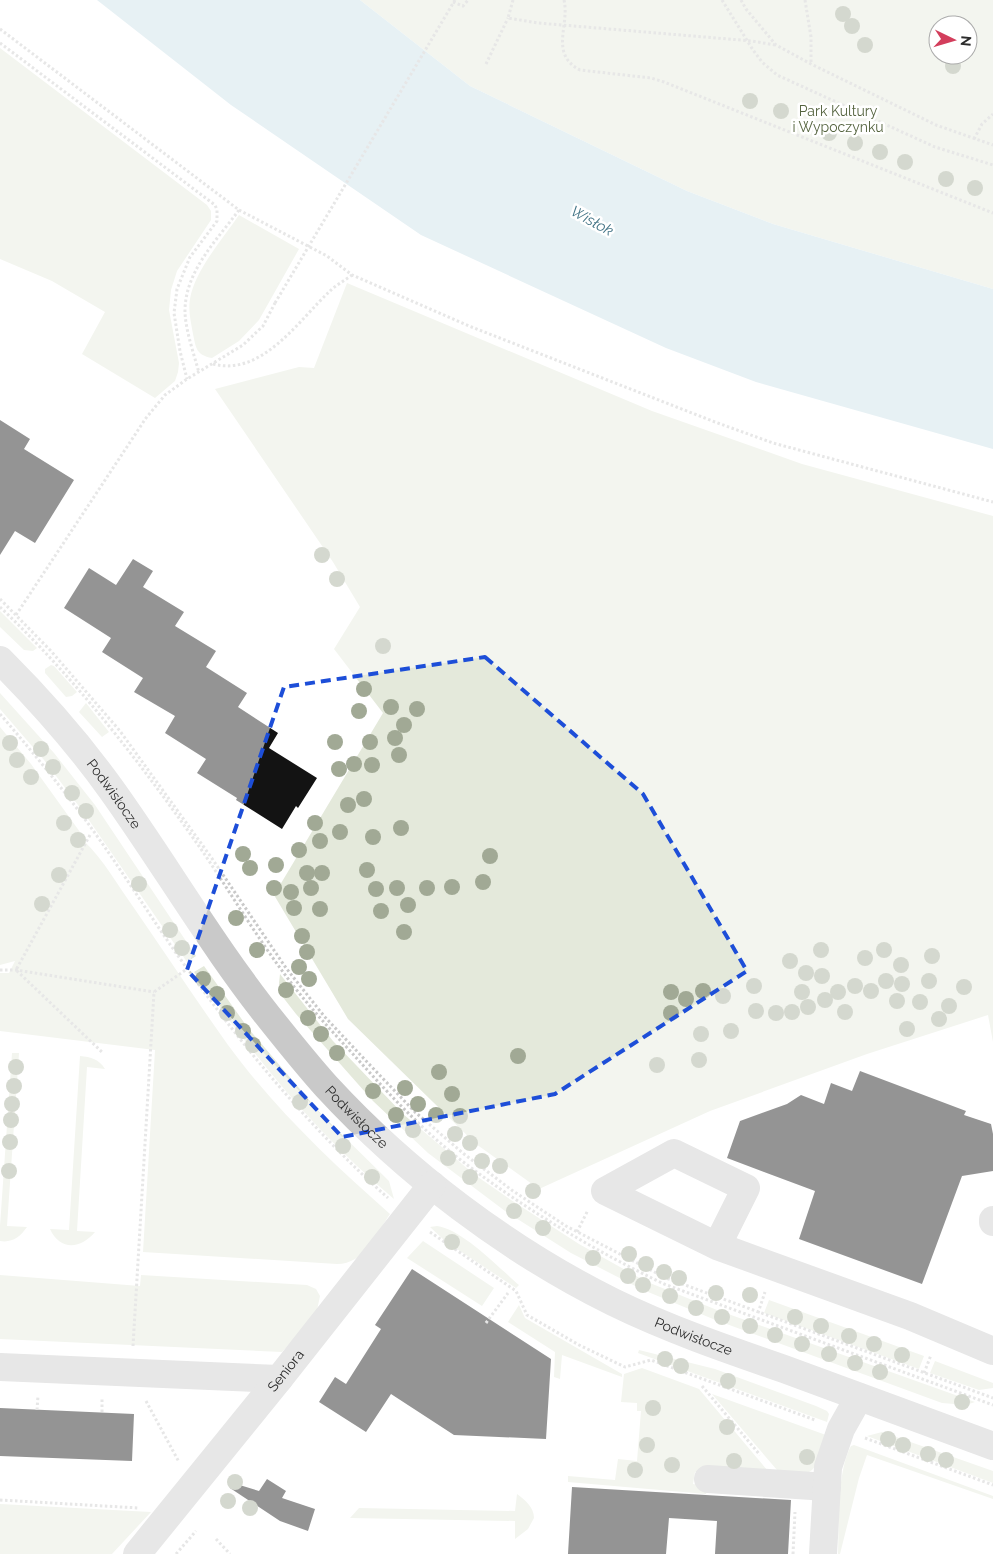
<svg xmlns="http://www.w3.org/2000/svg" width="993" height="1554" font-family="Raleway,sans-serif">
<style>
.green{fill:#e4e9db;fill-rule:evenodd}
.water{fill:#c9dfe7}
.building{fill:#131313}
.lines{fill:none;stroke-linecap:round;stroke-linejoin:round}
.path{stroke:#c9c9c9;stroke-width:3;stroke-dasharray:2.5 2.5;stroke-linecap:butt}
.minor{stroke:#c9c9c9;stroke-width:28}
.path-bridge{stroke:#c9c9c9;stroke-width:3;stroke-dasharray:2.5 2.5;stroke-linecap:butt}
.tree{fill:#a1a995}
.marked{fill:none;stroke:#1d4ed8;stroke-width:4;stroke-dasharray:10 6;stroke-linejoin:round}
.labels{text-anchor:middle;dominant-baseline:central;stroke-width:5;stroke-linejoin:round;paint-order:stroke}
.park-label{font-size:14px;fill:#54633e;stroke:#fff}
.street-label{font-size:14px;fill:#2c2c2c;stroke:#fff}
.water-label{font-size:15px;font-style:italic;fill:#437486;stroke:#fff}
</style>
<rect width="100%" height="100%" fill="#fff"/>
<path class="green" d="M360 0H993V289L773 224 687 191 470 86ZM938 25H968V55H938Z
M0 48 207 205 211 211V220L177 271 171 290 169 310 179 363 178 372 175 381 155 398 82 354 105 312 52 281 0 259Z
M239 215 299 249 259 320 239 341 212 358C196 355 196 348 193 334 191 322 188 311 190 299 195 270 222 240 239 215Z
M347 283 652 411 802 464 993 516V1042L988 1015 867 1054 710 1111 539 1189 476 1144 348 1019 274 895 383 713 334 649 360 607 333 562 215 389 299 367 314 368Z
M0 611 37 648 33 651 24 650 0 627Z
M51 665 54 666 77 692 72 696 66 697 45 673V669Z
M0 693 54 753 95 805 196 956 187 962 84 813 44 760 0 709Z
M86 703 109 732 102 737 79 712Z
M0 727 31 764 85 839 84 841C104 860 118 886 134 908 165 953 196 1000 228 1045 274 1108 332 1163 390 1214 376 1234 365 1264 337 1264L143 1252 155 1050 0 1031V973H9L15 961 0 965Z
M204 966 248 1028 321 1114 389 1181 394 1199C316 1134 253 1055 194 972Z
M280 974 333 1041 403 1114 475 1175 511 1200 579 1244 645 1281 717 1310 975 1402 966 1405 942 1403 713 1319 641 1289 571 1253 505 1211 428 1153 373 1101 296 1014 282 996 279 983Z
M12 1053H19L7 1226 27 1227C20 1237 12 1243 0 1241V1226Z
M80 1056C91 1057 99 1059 105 1069L87 1067 77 1231 95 1232C81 1249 60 1251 50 1229L69 1230Z
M437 1226C462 1229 499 1268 519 1285L516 1288 445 1241 430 1227Z
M423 1241 494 1288 482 1306 407 1258Z
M0 1275 140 1286 141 1275 307 1285 316 1289 320 1296 316 1315 282 1352 0 1339Z
M769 1300 924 1356 919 1369 764 1313Z
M519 1305 525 1318 622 1374V1377L562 1355 560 1379 554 1377 555 1352 508 1322Z
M639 1350 715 1369 816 1406 827 1411 829 1414 827 1422 638 1353Z
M935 1361 993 1383V1388L979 1390 930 1373Z
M642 1368 699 1389 773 1477 695 1472 693 1484 708 1486 706 1494 568 1482V1476L615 1480 618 1459 637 1461 641 1411H637V1403L621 1402 624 1374Z
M712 1394 826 1435 817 1464 812 1470 806 1474 783 1477Z
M882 1432 993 1471V1483L867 1436Z
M854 1445 993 1496V1499L867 1455 859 1478 840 1554H838C839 1524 837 1471 851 1446Z
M517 1494C525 1500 534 1507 534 1518L528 1529 515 1539V1521L350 1518 359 1508 515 1511Z
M0 1504 151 1512 112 1554H0Z"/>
<path class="water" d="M97 0H360L470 86 687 191 773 224 993 289V449L756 382 666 348 421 235 231 105Z"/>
<path class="building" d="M0 420 30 439 24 449 74 480 35 543 15 531 0 555Z
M133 559 153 571 143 587 184 612 175 626 216 651 206 667 247 693 238 707 278 733 269 748 317 778 298 808 296 806 282 829 236 800 237 798 197 773 206 759 165 733 175 716 134 692 143 678 102 652 111 638 64 608 89 568 116 585Z
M860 1071 966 1111 964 1115 991 1124 993 1134V1171L962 1176 922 1284 799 1239 815 1191 727 1158 740 1121 787 1104 801 1095 824 1104 831 1083 852 1091Z
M412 1269 551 1359 546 1439 454 1435 391 1394 366 1432 319 1402 335 1377 346 1384 381 1329 375 1325Z
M0 1408 134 1414 132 1461 0 1456Z
M267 1479 286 1491 282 1498 315 1509 308 1531 280 1521 230 1488 233 1483 259 1491Z
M572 1487 791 1500 788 1554H715L717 1521 669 1518 666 1554H568Z"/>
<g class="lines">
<path class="path" d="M513 0 508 18 538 23 752 41 775 45
M564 0C570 25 549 54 580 70L651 78 664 82 993 213
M722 0 753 50 762 62 777 75 935 147 993 165
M741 0 746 9 776 45 811 64 936 125 993 145
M805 0 811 37V64
M453 2 463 6 468 0
M0 29 239 210C217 240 184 272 185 313 186 332 194 354 199 373
M0 43 215 205 217 210V221L190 257 177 289 174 313 180 351 187 379
M486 64 508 18
M974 139 982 124 993 114
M239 210 327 256 352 275 469 326 715 422 773 443 993 502
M213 364C262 377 299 320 330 291 336 285 344 281 352 275
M0 599 51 651 120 731 211 857 286 968 324 1016 368 1063 415 1112 464 1154 513 1191 566 1226 666 1278 993 1398
M0 607C77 680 142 765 203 852 230 892 255 934 283 972 304 1001 328 1027 352 1053 386 1091 422 1130 462 1161 525 1209 593 1250 664 1284L993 1405
M16 615 146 418 165 395 187 379 243 345 263 326 275 303
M0 714C25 743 49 772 72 802 113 855 147 913 186 967 246 1051 312 1130 388 1198
M90 835 16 970 103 1053
M0 970H16L154 992
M430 1232 516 1291 527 1315 579 1345 625 1367 651 1360 815 1420
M577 1232 588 1210
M758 1313 765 1292
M486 1323 508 1293
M133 1346 154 992 187 969
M924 1373 931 1355
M702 1386 760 1455
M146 1401 179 1462
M37 1410 38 1396
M102 1412V1398
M865 1438 993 1485
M0 1500 139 1508
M216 1539 230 1554
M176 1554 196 1531
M793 1554 795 1512"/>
<g class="minor">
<path id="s1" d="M0 660C40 700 78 743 111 789 167 867 215 951 276 1026 292 1046 309 1067 326 1086 406 1173 508 1250 613 1302 668 1329 726 1349 784 1369 854 1395 923 1420 993 1446"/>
<path d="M993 1220V1222"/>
<path d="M717 1246 746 1188 674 1153 605 1191 717 1246 910 1316 993 1351"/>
<path d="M0 1367 279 1379"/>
<path d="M708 1479 827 1487"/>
<path id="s2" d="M137 1554 279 1379 432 1185"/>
<path d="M823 1554 828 1467 841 1429 859 1397"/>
</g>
<path class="path-bridge" d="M275 303 455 0"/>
</g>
<g class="tree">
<circle cx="843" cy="14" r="8"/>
<circle cx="852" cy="26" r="8"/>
<circle cx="865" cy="45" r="8"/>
<circle cx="953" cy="66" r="8"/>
<circle cx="750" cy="101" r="8"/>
<circle cx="781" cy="111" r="8"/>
<circle cx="829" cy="133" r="8"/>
<circle cx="855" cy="143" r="8"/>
<circle cx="880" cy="152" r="8"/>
<circle cx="905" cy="162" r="8"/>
<circle cx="946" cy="179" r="8"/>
<circle cx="975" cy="188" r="8"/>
<circle cx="322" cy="555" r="8"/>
<circle cx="337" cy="579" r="8"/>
<circle cx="383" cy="646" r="8"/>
<circle cx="364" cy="689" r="8"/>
<circle cx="391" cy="707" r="8"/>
<circle cx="417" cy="709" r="8"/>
<circle cx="359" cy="711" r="8"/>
<circle cx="404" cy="725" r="8"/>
<circle cx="395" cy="738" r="8"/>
<circle cx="335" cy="742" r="8"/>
<circle cx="370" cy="742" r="8"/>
<circle cx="10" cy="743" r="8"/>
<circle cx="41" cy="749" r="8"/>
<circle cx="399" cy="755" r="8"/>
<circle cx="17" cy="760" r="8"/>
<circle cx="354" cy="764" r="8"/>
<circle cx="372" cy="765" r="8"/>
<circle cx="53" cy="767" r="8"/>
<circle cx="339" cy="769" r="8"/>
<circle cx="31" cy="777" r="8"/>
<circle cx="72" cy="793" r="8"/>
<circle cx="364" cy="799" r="8"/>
<circle cx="348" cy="805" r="8"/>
<circle cx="86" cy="811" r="8"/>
<circle cx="64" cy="823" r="8"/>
<circle cx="315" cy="823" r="8"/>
<circle cx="401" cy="828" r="8"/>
<circle cx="340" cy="832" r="8"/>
<circle cx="373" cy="837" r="8"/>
<circle cx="78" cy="840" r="8"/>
<circle cx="320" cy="841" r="8"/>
<circle cx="299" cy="850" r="8"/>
<circle cx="243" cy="854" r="8"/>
<circle cx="490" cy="856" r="8"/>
<circle cx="276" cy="865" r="8"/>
<circle cx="250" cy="868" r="8"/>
<circle cx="367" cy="870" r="8"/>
<circle cx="307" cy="873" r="8"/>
<circle cx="322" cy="873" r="8"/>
<circle cx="59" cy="875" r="8"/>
<circle cx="483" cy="882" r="8"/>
<circle cx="139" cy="884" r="8"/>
<circle cx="452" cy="887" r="8"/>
<circle cx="274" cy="888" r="8"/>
<circle cx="311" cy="888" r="8"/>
<circle cx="397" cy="888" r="8"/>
<circle cx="427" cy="888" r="8"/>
<circle cx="376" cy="889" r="8"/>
<circle cx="291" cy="892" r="8"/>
<circle cx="42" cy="904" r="8"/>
<circle cx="408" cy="905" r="8"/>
<circle cx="294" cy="908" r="8"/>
<circle cx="320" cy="909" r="8"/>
<circle cx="381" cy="911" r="8"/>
<circle cx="236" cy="918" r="8"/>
<circle cx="170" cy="930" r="8"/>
<circle cx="404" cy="932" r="8"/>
<circle cx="302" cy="936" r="8"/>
<circle cx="182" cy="948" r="8"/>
<circle cx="257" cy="950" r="8"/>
<circle cx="821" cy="950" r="8"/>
<circle cx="884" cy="950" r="8"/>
<circle cx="307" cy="952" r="8"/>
<circle cx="932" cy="956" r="8"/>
<circle cx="865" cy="958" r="8"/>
<circle cx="790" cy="961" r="8"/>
<circle cx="901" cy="965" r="8"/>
<circle cx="299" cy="967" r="8"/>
<circle cx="806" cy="973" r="8"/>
<circle cx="822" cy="976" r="8"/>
<circle cx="203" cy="979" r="8"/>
<circle cx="309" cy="979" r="8"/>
<circle cx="886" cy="981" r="8"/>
<circle cx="929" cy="981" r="8"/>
<circle cx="902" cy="984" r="8"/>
<circle cx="754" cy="986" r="8"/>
<circle cx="855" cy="986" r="8"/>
<circle cx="964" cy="987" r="8"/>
<circle cx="286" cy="990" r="8"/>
<circle cx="703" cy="991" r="8"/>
<circle cx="871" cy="991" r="8"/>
<circle cx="671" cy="992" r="8"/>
<circle cx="802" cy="992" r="8"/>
<circle cx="838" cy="992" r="8"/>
<circle cx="217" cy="994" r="8"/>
<circle cx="723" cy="996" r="8"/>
<circle cx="686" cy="999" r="8"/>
<circle cx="825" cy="1000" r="8"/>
<circle cx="897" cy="1001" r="8"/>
<circle cx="920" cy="1002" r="8"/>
<circle cx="949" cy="1006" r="8"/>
<circle cx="808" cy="1007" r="8"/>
<circle cx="756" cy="1011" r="8"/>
<circle cx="792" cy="1012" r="8"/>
<circle cx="845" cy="1012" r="8"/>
<circle cx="227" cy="1013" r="8"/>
<circle cx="671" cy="1013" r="8"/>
<circle cx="776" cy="1013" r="8"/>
<circle cx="308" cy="1018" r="8"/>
<circle cx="939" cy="1019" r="8"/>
<circle cx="907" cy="1029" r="8"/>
<circle cx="243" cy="1031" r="8"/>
<circle cx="731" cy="1031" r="8"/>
<circle cx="321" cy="1034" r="8"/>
<circle cx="701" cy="1034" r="8"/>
<circle cx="253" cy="1045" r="8"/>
<circle cx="337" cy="1053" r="8"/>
<circle cx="518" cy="1056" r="8"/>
<circle cx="699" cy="1060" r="8"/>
<circle cx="657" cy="1065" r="8"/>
<circle cx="16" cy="1067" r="8"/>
<circle cx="439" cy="1072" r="8"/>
<circle cx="14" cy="1086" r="8"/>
<circle cx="405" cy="1088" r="8"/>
<circle cx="373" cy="1091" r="8"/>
<circle cx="452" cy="1094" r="8"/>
<circle cx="300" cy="1102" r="8"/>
<circle cx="12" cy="1104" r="8"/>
<circle cx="418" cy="1104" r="8"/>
<circle cx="396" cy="1115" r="8"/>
<circle cx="436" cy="1115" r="8"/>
<circle cx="460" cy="1116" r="8"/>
<circle cx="11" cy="1120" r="8"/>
<circle cx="413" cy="1130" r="8"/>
<circle cx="455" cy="1134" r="8"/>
<circle cx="10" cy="1142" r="8"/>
<circle cx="470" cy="1143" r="8"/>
<circle cx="343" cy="1146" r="8"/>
<circle cx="448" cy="1158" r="8"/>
<circle cx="482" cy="1161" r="8"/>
<circle cx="500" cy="1166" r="8"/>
<circle cx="9" cy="1171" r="8"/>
<circle cx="372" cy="1177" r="8"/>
<circle cx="470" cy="1177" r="8"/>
<circle cx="533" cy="1191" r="8"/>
<circle cx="514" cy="1211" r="8"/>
<circle cx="543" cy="1228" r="8"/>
<circle cx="452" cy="1242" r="8"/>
<circle cx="629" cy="1254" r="8"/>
<circle cx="593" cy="1258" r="8"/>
<circle cx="646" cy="1264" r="8"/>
<circle cx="664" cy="1272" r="8"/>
<circle cx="628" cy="1276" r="8"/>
<circle cx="679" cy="1278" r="8"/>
<circle cx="643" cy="1285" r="8"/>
<circle cx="716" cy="1293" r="8"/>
<circle cx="750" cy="1295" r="8"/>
<circle cx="670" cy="1296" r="8"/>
<circle cx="696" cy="1308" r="8"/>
<circle cx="722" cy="1317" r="8"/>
<circle cx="795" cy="1317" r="8"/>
<circle cx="750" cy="1326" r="8"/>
<circle cx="821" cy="1326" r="8"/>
<circle cx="775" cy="1335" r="8"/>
<circle cx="849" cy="1336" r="8"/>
<circle cx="802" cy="1344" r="8"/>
<circle cx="874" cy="1344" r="8"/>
<circle cx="829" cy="1354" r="8"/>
<circle cx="902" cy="1355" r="8"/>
<circle cx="665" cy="1359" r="8"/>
<circle cx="855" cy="1363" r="8"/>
<circle cx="681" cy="1366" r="8"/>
<circle cx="880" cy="1372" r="8"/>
<circle cx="728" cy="1381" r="8"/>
<circle cx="962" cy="1402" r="8"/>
<circle cx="653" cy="1408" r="8"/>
<circle cx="727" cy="1427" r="8"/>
<circle cx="888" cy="1439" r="8"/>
<circle cx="647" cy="1445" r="8"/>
<circle cx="903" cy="1445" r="8"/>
<circle cx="928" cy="1454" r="8"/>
<circle cx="807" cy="1457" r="8"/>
<circle cx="946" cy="1460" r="8"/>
<circle cx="734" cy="1461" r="8"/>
<circle cx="672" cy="1465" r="8"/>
<circle cx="635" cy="1470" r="8"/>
<circle cx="235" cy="1482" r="8"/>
<circle cx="228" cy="1501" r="8"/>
<circle cx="250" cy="1508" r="8"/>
</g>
<path d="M0 0H993V1554H0ZM485 657 643 794 747 971 555 1094 342 1137 187 970 284 687Z" fill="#fff" fill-opacity=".55" fill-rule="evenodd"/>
<path class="marked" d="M485 657 643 794 747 971 555 1094 342 1137 187 970 284 687Z"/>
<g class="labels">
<g class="park-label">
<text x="838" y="111">Park Kultury<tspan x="838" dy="16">i Wypoczynku</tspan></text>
</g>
<g class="street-label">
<text stroke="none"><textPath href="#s1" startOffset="176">Podwisłocze</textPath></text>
<text stroke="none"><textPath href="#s1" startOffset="581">Podwisłocze</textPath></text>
<text stroke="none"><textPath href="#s1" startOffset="986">Podwisłocze</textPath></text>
<text stroke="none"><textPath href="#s2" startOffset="236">Seniora</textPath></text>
</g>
<g class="water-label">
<text transform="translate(592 221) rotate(29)">Wisłok</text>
</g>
</g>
<g transform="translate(953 40) rotate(95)"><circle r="24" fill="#ffffff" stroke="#ababab"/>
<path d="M0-4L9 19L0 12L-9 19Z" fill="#d33e5c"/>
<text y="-8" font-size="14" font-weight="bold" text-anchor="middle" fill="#2c2c2c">N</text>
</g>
</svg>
